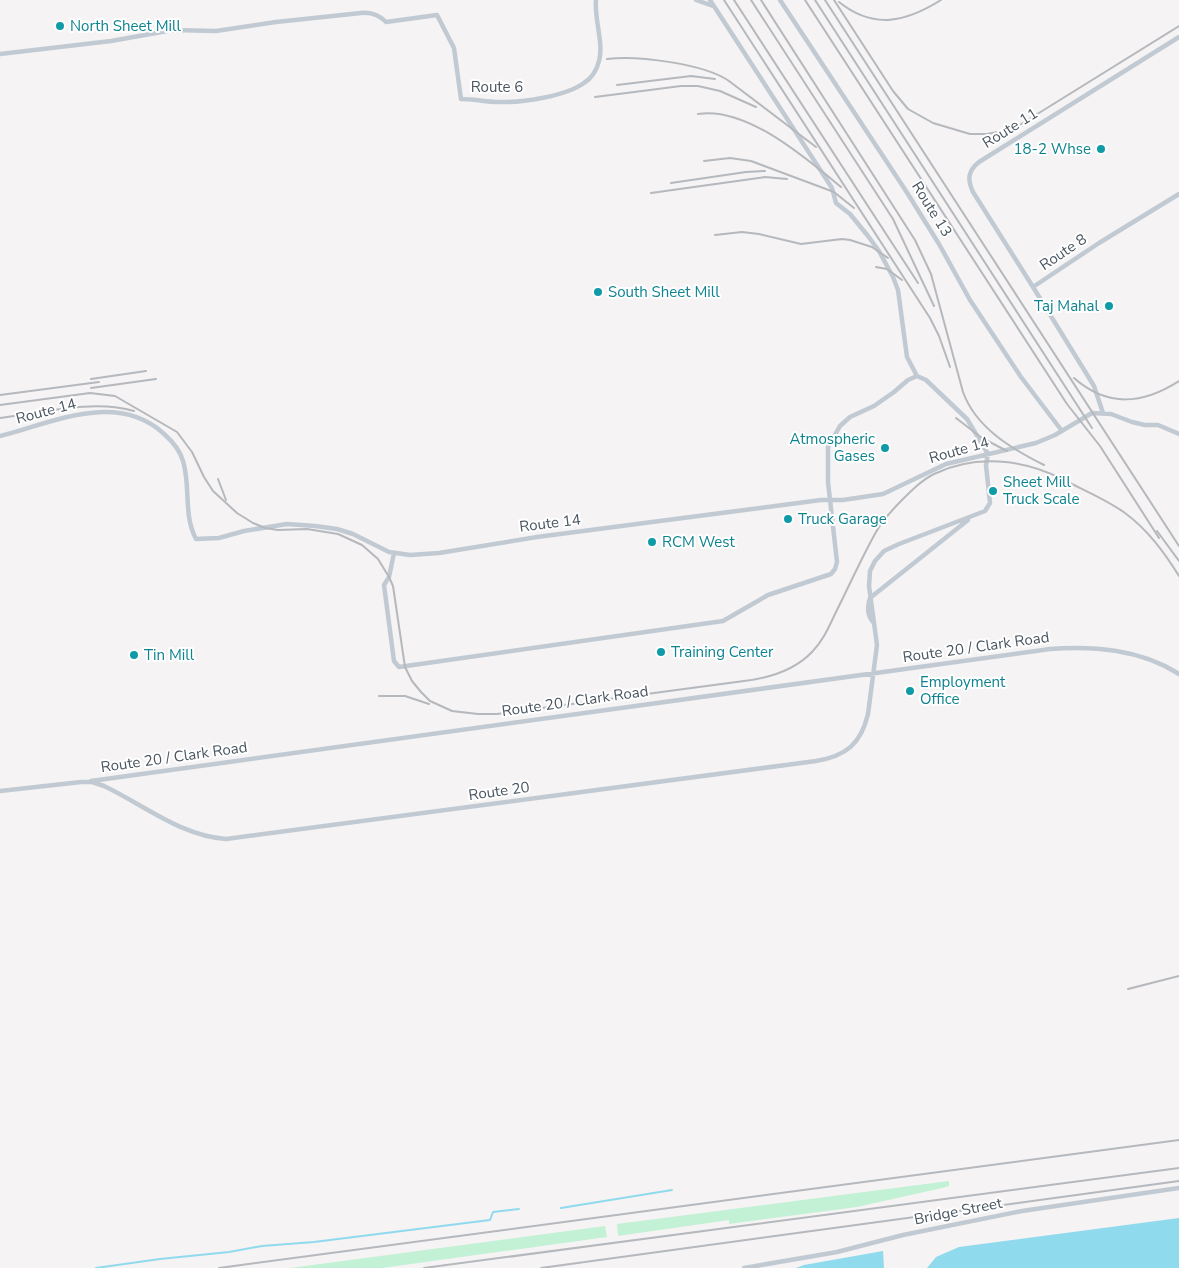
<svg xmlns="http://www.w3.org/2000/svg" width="1179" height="1268" font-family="'Nunito Sans',sans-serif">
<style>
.green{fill:#c3f1d5}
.water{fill:#90daee}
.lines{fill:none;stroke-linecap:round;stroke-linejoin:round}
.stream{stroke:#90daee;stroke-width:2}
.minor{stroke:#c1cad2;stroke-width:4.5}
.rail{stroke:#b5b8bd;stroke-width:2}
.culture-dot{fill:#0f9aa8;stroke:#fff;stroke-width:2}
.labels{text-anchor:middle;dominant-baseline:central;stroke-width:4;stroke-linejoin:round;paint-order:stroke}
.culture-label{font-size:15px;fill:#0d838f;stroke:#fff;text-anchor:start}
.street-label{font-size:15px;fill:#4a5661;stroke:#fff}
</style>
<rect width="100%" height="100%" fill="#f5f3f3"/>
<path class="green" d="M949 1181V1186L942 1188 857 1207 729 1224V1220L618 1236 617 1224Z
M605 1226 607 1237 382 1268H290Z"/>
<path class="water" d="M1179 1218V1268H927L936 1257 959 1247Z
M883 1251 884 1268H796L804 1265Z"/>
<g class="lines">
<path class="stream" d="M561 1208 672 1190
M96 1268 160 1259 229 1252 262 1246 314 1242 490 1220 493 1212 519 1209"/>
<path class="minor" d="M696 0 713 6
M710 0 832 188 836 203 850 214 868 236 879 251 893 277 898 290 907 357 917 376
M780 0 906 191 939 244 970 300 1021 377 1062 431
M0 54 111 41 173 30 216 31 276 22 361 13C372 12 379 15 386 22L437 15 454 48 461 99C474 99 486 102 499 102 522 103 566 96 584 83 592 78 597 69 599 61 604 43 594 19 596 0
M1033 287 973 192C967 179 968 171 979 162L1179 37
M1103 413 1094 386 1033 287 1099 243 1179 194
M0 436C52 423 116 391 163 433 171 440 180 450 183 461 191 487 183 515 196 539L219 538 244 531 287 524 315 526 337 529 353 534 389 552 410 555 439 553 537 537 821 500H843L883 494 946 464 1036 443 1055 435 1092 413 1111 414 1132 422 1145 425H1158L1179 434
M873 622C867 615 867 607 870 598L968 520
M91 781 1050 649C1094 646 1140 649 1179 674
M80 782H92L104 786C144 805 181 836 226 839L816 761C846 756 861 744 868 714L877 645 869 586 870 571 875 561 884 551 899 544 985 511 990 503 986 465 988 454 967 419 926 380 917 376 908 380 894 392 874 406 850 417 840 426 828 447V482L837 562 835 569 831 574 768 595 723 621 399 667 394 661 384 585 389 577 394 553
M0 791 81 782
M744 1268 837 1252 903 1235 1022 1211 1179 1188"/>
<path class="rail" d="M724 0 930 318 939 336 950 367
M734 0 918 283
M751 0 893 219 934 306
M761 0 915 240 931 274 963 392C976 428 1012 449 1044 465
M805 0 1067 404 1100 446 1159 538
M815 0 1092 428
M825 0 1179 546
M834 0 893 91 908 109 933 123 970 134H987L1008 130 1018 126 1179 26
M839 2C874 30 906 22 941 0
M607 59C637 55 705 64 729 81L816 147
M617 85 691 76 715 79
M595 97 681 86H698L720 91 756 107
M698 114C746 106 806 158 841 187
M704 161 730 158 751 161 834 192 854 208
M671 183 746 172 765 171
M651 193 765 177 787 179
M715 235 742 232 759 234 801 244 842 239 850 240 872 247 888 258
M876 267 887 269 902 280
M1074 378C1108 408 1143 404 1179 381
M91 379 146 371
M91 388 156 379
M0 395 99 382
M0 405 90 393 115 396 177 432 192 452 204 477 213 491 237 513 253 523 265 528 278 530 307 529 338 534 362 545 378 559 389 577 393 586 405 667 412 681 421 692 430 701 452 711 478 714H497L744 681C769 678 794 671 812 652 824 640 830 624 837 610 850 584 862 557 876 532 883 520 892 510 902 500 912 490 922 480 934 474 975 454 1023 459 1062 479 1083 490 1106 499 1125 513 1148 530 1164 552 1179 576
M0 418C41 413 94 399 134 411
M956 418 982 438 1007 451
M218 479 226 500
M1157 531 1179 561
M379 696H405L429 704
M1128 989 1179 976
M219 1268 1179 1140
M424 1268 1179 1168
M541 1268 1179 1181"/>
</g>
<g class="culture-dot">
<circle cx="60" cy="26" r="5"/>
<circle cx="1101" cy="149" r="5"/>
<circle cx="598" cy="292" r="5"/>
<circle cx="1109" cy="306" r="5"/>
<circle cx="885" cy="448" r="5"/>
<circle cx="993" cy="491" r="5"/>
<circle cx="788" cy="519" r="5"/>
<circle cx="652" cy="542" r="5"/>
<circle cx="661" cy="652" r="5"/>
<circle cx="134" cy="655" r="5"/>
<circle cx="910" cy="691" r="5"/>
</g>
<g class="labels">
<g class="culture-label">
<text x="70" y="26">North Sheet Mill</text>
<text x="1091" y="149" text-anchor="end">18-2 Whse</text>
<text x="608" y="292">South Sheet Mill</text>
<text x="1099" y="306" text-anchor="end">Taj Mahal</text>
<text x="875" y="439" text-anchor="end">Atmospheric<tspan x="875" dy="17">Gases</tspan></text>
<text x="1003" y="482">Sheet Mill<tspan x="1003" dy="17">Truck Scale</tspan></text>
<text x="798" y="519">Truck Garage</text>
<text x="662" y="542">RCM West</text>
<text x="671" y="652">Training Center</text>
<text x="144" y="655">Tin Mill</text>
<text x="920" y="682">Employment<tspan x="920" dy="17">Office</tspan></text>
</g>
<g class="street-label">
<text x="497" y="87">Route 6</text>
<text transform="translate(1010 128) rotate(-32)">Route 11</text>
<text transform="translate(932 209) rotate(58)">Route 13</text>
<text transform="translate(1063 252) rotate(-34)">Route 8</text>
<text transform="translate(46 411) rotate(-15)">Route 14</text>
<text transform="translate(959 450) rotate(-16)">Route 14</text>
<text transform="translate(550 523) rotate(-7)">Route 14</text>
<text transform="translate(976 647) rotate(-8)">Route 20 / Clark Road</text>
<text transform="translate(575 701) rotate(-8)">Route 20 / Clark Road</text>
<text transform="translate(174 757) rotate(-8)">Route 20 / Clark Road</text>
<text transform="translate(499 791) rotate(-8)">Route 20</text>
<text transform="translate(958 1211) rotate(-11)">Bridge Street</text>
</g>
</g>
</svg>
